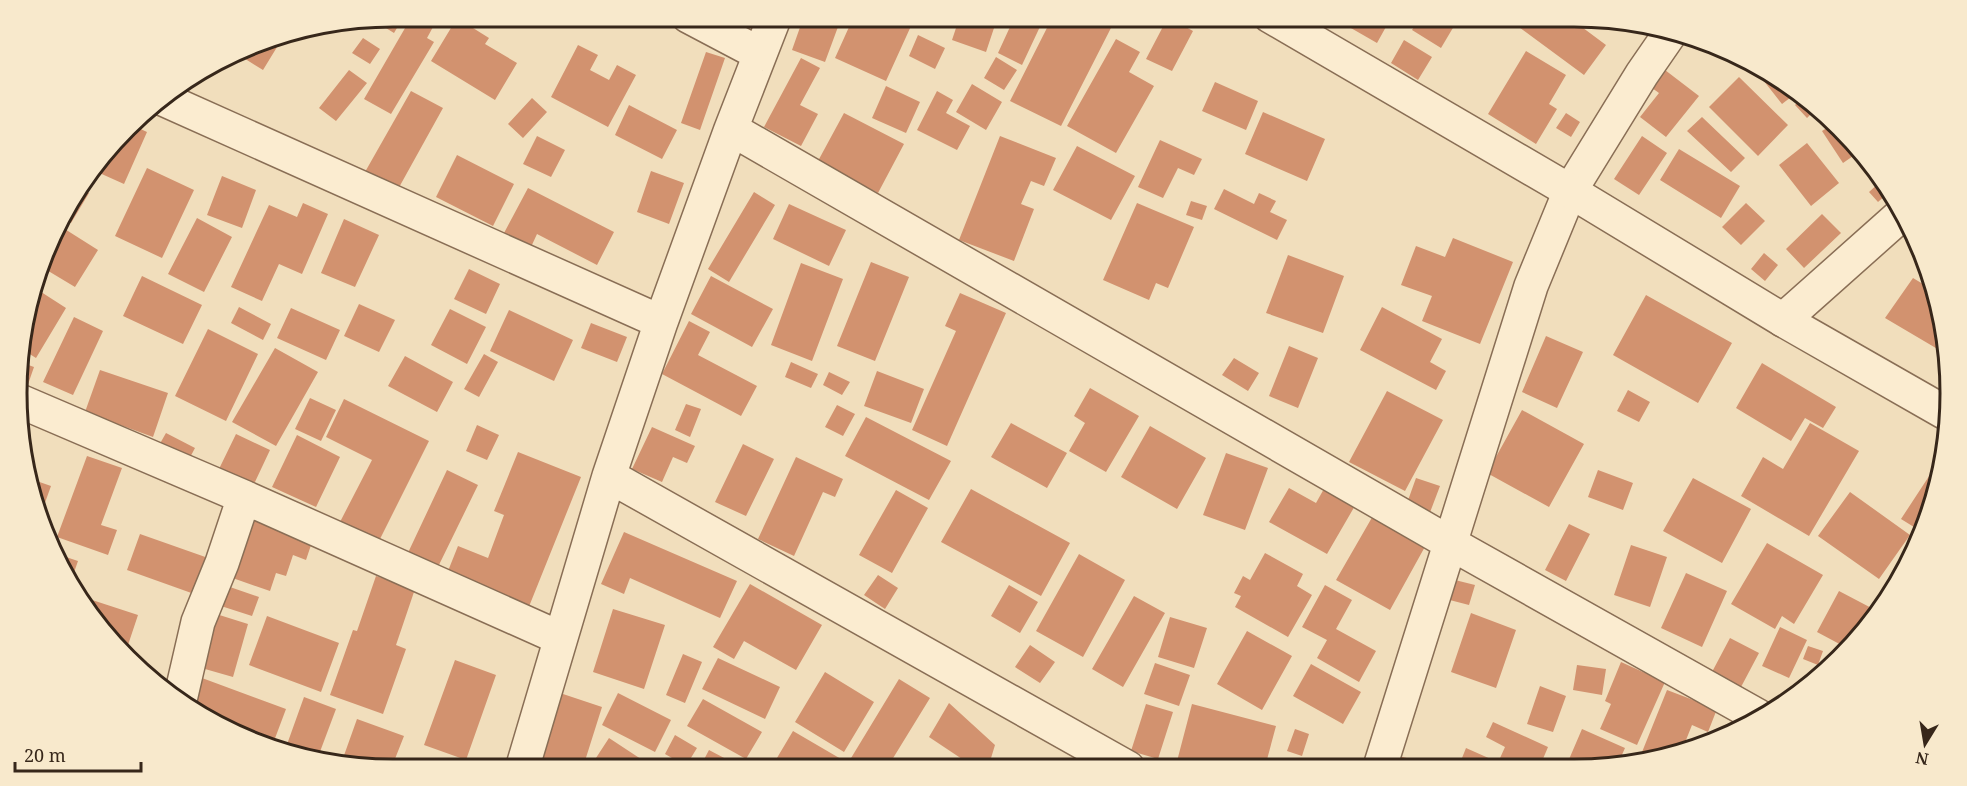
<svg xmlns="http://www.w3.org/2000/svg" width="1967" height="786" font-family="'Noto Serif',serif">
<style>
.building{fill:#d2926f}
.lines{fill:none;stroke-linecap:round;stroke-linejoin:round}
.minor-casing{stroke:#896e55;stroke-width:36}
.tertiary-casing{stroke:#896e55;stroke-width:36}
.minor{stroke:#fbecd0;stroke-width:33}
.tertiary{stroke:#fbecd0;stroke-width:33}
.rim{fill:none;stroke:#37271a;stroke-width:3}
</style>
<rect width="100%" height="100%" fill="#f1debc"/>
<path class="building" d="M393 16H404L394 33 373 20Z
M412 16H439L427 38 434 42 391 114 364 99Z
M804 16H842L825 62 792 50Z
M854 16H890L911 26 886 81 835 58Z
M960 16H998L986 52 952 40Z
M1015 16H1045L1022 65 998 53Z
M1053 16H1098L1113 24 1061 126 1010 101Z
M1133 16H1158L1152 27Z
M1299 16H1325L1319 27Z
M1330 16H1392L1377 43Z
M1421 16H1460L1441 48 1412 30Z
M1504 16H1567L1606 45 1584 75Z
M1168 17 1193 31 1172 71 1146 59Z
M457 18 489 38 485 44 517 63 495 100 431 61Z
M285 34 263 70 239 55 272 37Z
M918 35 945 48 935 69 909 56Z
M363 38 380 49 370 64 352 53Z
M1116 39 1140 52 1129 72 1154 86 1116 153 1067 126Z
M1404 40 1432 57 1418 80 1391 63Z
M578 45 598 55 590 70 609 80 617 65 636 75 608 127 551 97Z
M1526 51 1566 75 1549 104 1557 109 1536 144 1488 114Z
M706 52 725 58 700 130 681 123Z
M996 57 1017 70 1004 90 984 78Z
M801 58 820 68 800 105 818 114 801 146 764 127Z
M349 70 367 83 336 121 319 108Z
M1665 70 1699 96 1666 137 1640 117 1659 93 1652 88Z
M1756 71 1758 73 1795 94 1782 104Z
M1739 77 1788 125 1758 156 1709 107Z
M1215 82 1258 101 1246 130 1202 111Z
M972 84 1002 102 986 130 956 112Z
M886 86 920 102 906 133 872 118Z
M411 91 443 108 397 191 365 172Z
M937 91 953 100 946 113 970 126 957 150 917 130Z
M532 98 547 112 523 138 508 124Z
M1802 98 1818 107 1807 118 1795 105Z
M629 105 677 130 662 159 615 135Z
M1263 112 1325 139 1307 181 1245 154Z
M844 113 904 144 878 193 818 161Z
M1566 113 1580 122 1571 137 1556 128Z
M1702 117 1745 158 1731 172 1687 131Z
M1833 124 1856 154 1843 163 1822 131Z
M132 125 147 132 124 184 95 171Z
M537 136 565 150 551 177 523 164Z
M1000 136 1056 158 1044 186 1031 181 1021 204 1034 209 1014 261 959 240Z
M1642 136 1667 153 1639 195 1614 179Z
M1160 140 1202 159 1194 175 1178 168 1163 198 1138 187Z
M1807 143 1839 183 1811 206 1779 165Z
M1077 146 1135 176 1111 220 1053 190Z
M1679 149 1740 186 1721 218 1660 180Z
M457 155 514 184 493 226 436 197Z
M147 168 194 190 162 258 115 236Z
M651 171 684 183 669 224 637 212Z
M222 176 256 190 242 228 207 215Z
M1879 183 1887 194 1878 202 1869 192Z
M81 188 89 193 71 223 62 218 67 205Z
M528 188 614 232 597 265 537 234 531 247 504 233Z
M1224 189 1254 204 1259 193 1276 201 1270 212 1287 220 1277 240 1214 209Z
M754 192 775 205 729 282 708 269Z
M1191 201 1207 206 1202 220 1186 215Z
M303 203 328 214 302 274 279 264 262 301 231 287 269 205 297 217Z
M1137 203 1194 227 1168 288 1156 283 1149 300 1103 280Z
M1746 203 1765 221 1741 245 1722 227Z
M789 204 846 230 829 266 773 239Z
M1822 214 1841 233 1804 268 1786 249Z
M197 218 232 237 204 292 168 274Z
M344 219 379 235 355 287 321 273Z
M60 226 98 250 75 287 45 269Z
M1453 238 1513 262 1480 344 1422 321 1432 296 1401 285 1416 246 1445 257Z
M1764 253 1778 265 1765 281 1751 269Z
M1288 255 1344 276 1323 333 1266 313Z
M871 262 909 277 875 361 837 346Z
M801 263 843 279 812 361 771 345Z
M469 269 500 284 486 314 454 299Z
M142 276 202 305 183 344 123 316Z
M711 276 773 309 752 347 691 314Z
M1913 278 1928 287 1946 354 1885 318Z
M38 290 66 308 36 358 20 348V344Z
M960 293 1006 313 947 446 912 430 956 331 945 326Z
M1646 295 1732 343 1698 403 1613 355Z
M359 304 395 320 379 352 344 336Z
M239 307 271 324 263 340 231 323Z
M1382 307 1442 339 1430 362 1446 371 1436 390 1360 350Z
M291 308 340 330 326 360 277 338Z
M450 309 486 327 467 364 431 345Z
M509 310 573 340 554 381 490 351Z
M74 317 103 331 73 395 43 382Z
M689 321 710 332 698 355 757 386 741 416 662 374Z
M591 323 627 337 617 362 581 348Z
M208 329 258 354 226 421 175 396Z
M1546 336 1583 352 1557 408 1522 392Z
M1289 346 1318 358 1298 408 1269 396Z
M275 348 318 372 276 446 232 422Z
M484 354 498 362 479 397 464 389Z
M405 356 453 382 437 412 388 386Z
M1234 358 1259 373 1248 391 1222 375Z
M20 362 34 367 25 393 21 391Z
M791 362 818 374 811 388 785 377Z
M1762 363 1836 407 1823 428 1805 418 1791 441 1736 408Z
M100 370 168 393 153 437 85 412Z
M877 371 924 389 911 423 864 406Z
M829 372 850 382 842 395 823 385Z
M1090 388 1139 416 1106 472 1069 451 1085 423 1074 416Z
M1628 390 1650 402 1639 422 1617 411Z
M1387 391 1443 420 1405 491 1349 462Z
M310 398 336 410 321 441 295 429Z
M344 399 429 441 379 541 340 522 372 460 326 437Z
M686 404 701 409 690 437 675 430Z
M837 405 855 414 843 436 825 427Z
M1522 410 1584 444 1549 507 1487 473Z
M866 417 951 461 929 500 845 456Z
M1011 423 1067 453 1047 488 991 457Z
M1810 423 1859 451 1809 536 1741 496 1763 457 1783 469Z
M477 425 499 435 487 460 466 451Z
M1150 426 1206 458 1177 509 1121 477Z
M652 427 695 446 687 463 673 457 662 482 632 469Z
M166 433 195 448 187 463 158 447Z
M236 434 270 450 253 486 219 469Z
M297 435 340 457 316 507 272 487Z
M743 444 774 459 746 516 715 502Z
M518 452 581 477 528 609 446 576 458 546 488 558 504 515 494 511Z
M1226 453 1268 468 1245 530 1203 515Z
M87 456 122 468 101 525 117 530 108 555 57 537Z
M796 457 843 479 835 497 823 492 794 556 758 539Z
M1937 464 1931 514 1922 532 1901 519Z
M447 470 478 485 436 571 406 557Z
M1598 470 1633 483 1623 510 1588 497Z
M28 478 51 486 42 511Z
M1416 478 1440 486 1429 515 1406 506Z
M1693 478 1751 509 1722 563 1663 531Z
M1325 487 1356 504 1327 554 1269 522 1289 488 1316 503Z
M971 489 1070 543 1041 596 941 542Z
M896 490 928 508 892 573 859 555Z
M1850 492 1910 535 1879 579 1818 536Z
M1374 514 1427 543 1390 610 1336 580Z
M245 515 313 539 306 560 293 555 286 576 276 573 270 591 224 575Z
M1569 524 1590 534 1566 581 1545 570Z
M624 532 737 581 720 618 630 578 624 594 601 584Z
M140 534 211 559 197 595 127 570Z
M1767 543 1823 575 1794 624 1782 616 1775 629 1731 604Z
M1631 545 1667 557 1650 607 1614 595Z
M1265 553 1303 574 1297 586 1312 595 1288 637 1235 607 1241 596 1234 593 1243 576 1250 580Z
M1079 554 1125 580 1083 657 1036 631Z
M60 555 78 561 71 581Z
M1686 573 1727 591 1702 647 1661 628Z
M878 575 898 588 885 609 864 595Z
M376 576 415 589 396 645 406 649 383 714 330 695 353 630 357 631Z
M1447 578 1475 585 1469 605 1442 598Z
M750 584 822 625 796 670 744 641 734 659 713 647Z
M1009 585 1038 602 1020 633 991 616Z
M1325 585 1352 600 1336 629 1376 651 1359 682 1317 658 1327 640 1302 627Z
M227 586 259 597 252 616 221 606Z
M1839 591 1879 612 1847 648 1817 632Z
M1134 596 1165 613 1123 687 1092 669Z
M86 598 138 615 126 651 83 606Z
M613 609 665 625 644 689 593 672Z
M213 613 248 624 233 677 198 667Z
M1471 613 1516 630 1496 688 1451 672Z
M267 616 339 643 321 692 249 665Z
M1170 617 1207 628 1194 668 1158 657Z
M1780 627 1807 640 1789 678 1762 666Z
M1247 631 1292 656 1262 710 1217 684Z
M1730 638 1759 653 1741 687 1712 672Z
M1030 645 1055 662 1040 683 1015 667Z
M1808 646 1823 651 1818 665 1803 659Z
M683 654 702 662 685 703 666 695Z
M718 658 780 687 765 719 702 689Z
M455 660 496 675 466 760 424 745Z
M1621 662 1665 682 1637 745 1600 729 1611 704 1605 701Z
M1155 663 1190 675 1179 706 1144 694Z
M1311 664 1361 692 1343 724 1293 696Z
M1577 665 1606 669 1602 695 1573 690Z
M825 672 874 702 844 752 795 722Z
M202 678 286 709 271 749 191 706Z
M899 679 930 698 887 768H845Z
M1540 686 1566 696 1553 732 1527 724Z
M1667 690 1717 709 1708 732 1692 725 1682 750 1638 762Z
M560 693 602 707 584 764 572 760 569 769H534Z
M618 693 671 720 655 752 602 725Z
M304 697 336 709 318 757 285 750Z
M703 699 762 732 746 759 687 726Z
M949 703 995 745 988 768H959L962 759 929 737Z
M1146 704 1173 712 1158 759 1131 751Z
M1192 704 1276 726 1265 767H1185L1176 765Z
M357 719 404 736 391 769 342 761Z
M1493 722 1548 747 1540 766 1496 767 1505 747 1486 737Z
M1295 729 1309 734 1302 756 1287 751Z
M1582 729 1625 748 1617 766H1573L1567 764Z
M793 731 841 759 836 768H771Z
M675 735 697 748 686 766 665 754Z
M609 738 647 763 643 769H607L594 761Z
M1466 748 1493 760 1490 767H1469L1460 763Z
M709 750 745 769H699Z
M1390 754 1411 759 1409 767H1387Z
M1007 758 1022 766 1021 768H1003Z"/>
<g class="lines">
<g class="minor-casing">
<path id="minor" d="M688 16 760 54
M163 99 661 322
M731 129 1450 543 1758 716
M1902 214 1783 320 1944 412
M22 402 244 497 560 638
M609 476 1128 768
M180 700 198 622 222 563 244 497
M1380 767 1531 286 1570 191 1642 74 1671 32
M522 769 609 476 661 322 731 129 775 16"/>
</g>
<g class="tertiary-casing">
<path id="tertiary" d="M1270 16 1570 191 1783 320"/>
</g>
<use href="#minor" class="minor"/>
<use href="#tertiary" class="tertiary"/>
</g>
<path d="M0 0H1967V786H0ZM393 27H1574A366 366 0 0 1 1940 393V393A366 366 0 0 1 1574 759H393A366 366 0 0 1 27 393V393A366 366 0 0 1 393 27Z" fill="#f8e9cc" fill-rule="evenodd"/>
<path class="rim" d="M393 27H1574A366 366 0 0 1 1940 393V393A366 366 0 0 1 1574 759H393A366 366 0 0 1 27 393V393A366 366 0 0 1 393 27Z"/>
<g transform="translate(1925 744) rotate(191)" stroke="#f8e9cc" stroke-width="4.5" paint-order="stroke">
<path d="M0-4.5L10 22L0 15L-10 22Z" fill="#37271a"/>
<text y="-9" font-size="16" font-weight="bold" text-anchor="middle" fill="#37271a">N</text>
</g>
<path d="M15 762v9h126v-9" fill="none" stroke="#37271a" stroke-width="3"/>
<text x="24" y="762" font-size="18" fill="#37271a" stroke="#f8e9cc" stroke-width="4.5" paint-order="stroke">20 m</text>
</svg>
